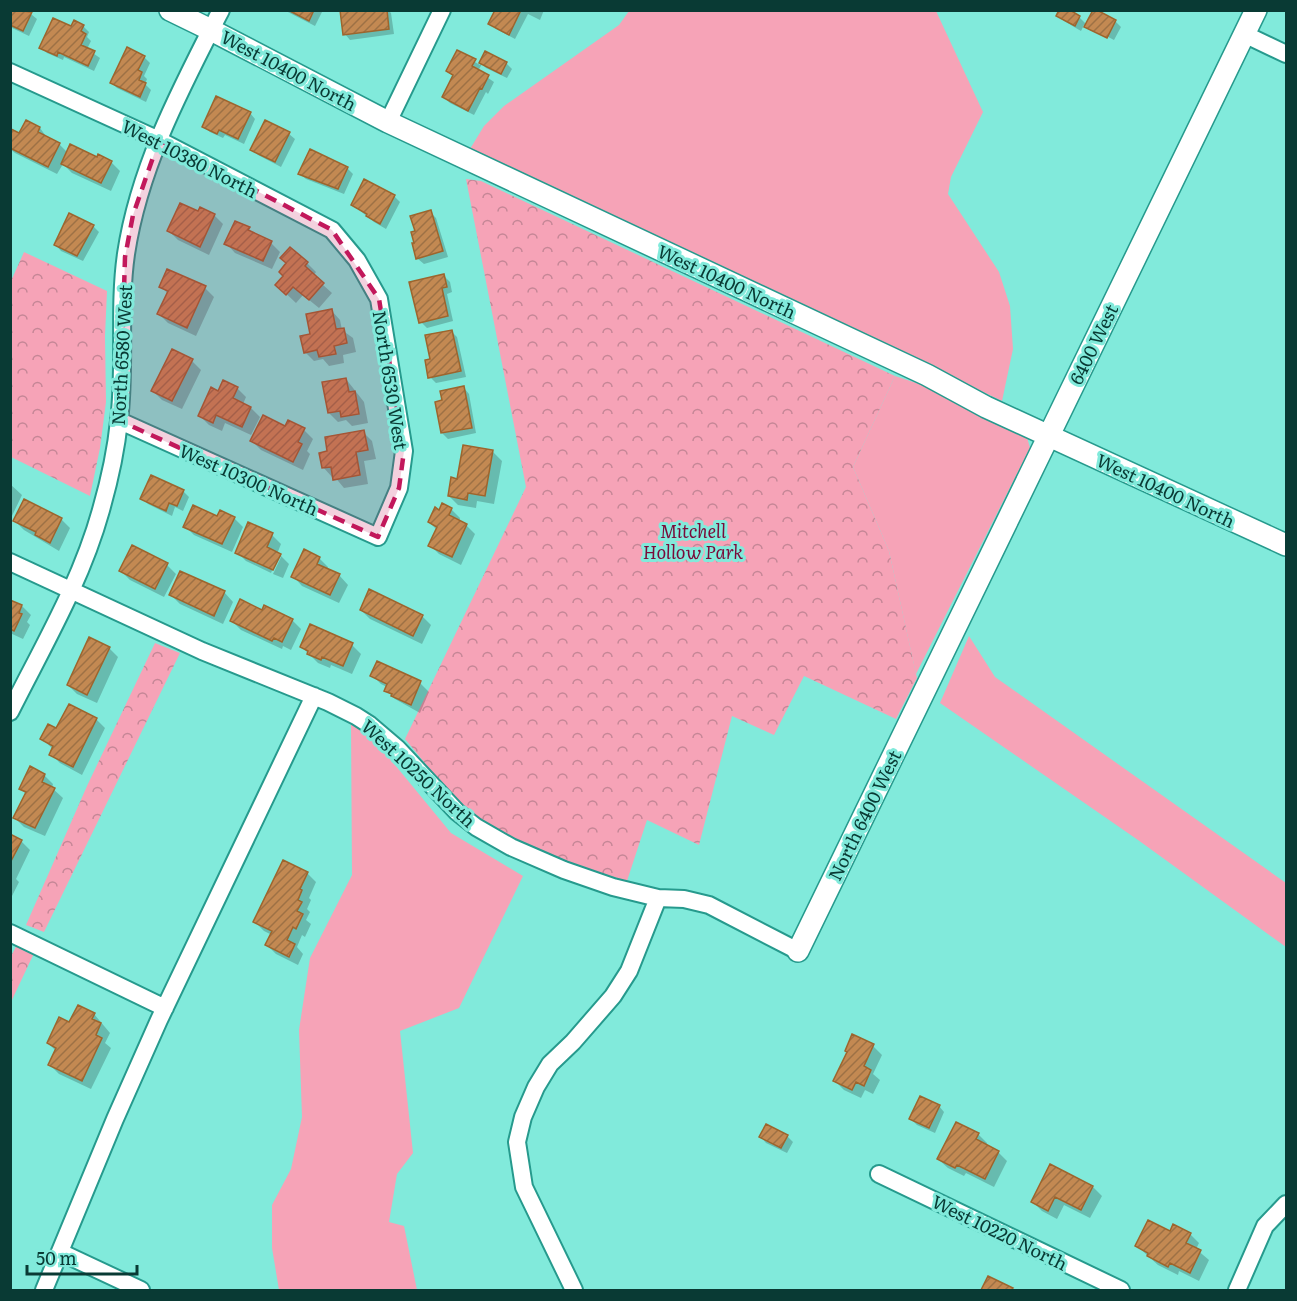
<svg xmlns="http://www.w3.org/2000/svg" width="1297" height="1301" font-family="Literata,serif">
<style>
.grass{fill:#f6a3b7}
.park{fill:url(#park-crowns)}
.shadow{fill:#0003}
.building{fill:url(#building-hatch);stroke:#9d652d;stroke-width:1.5}
.lines{fill:none;stroke-linecap:round;stroke-linejoin:round}
.minor-casing{stroke:#269a8d;stroke-width:20}
.tertiary-casing{stroke:#269a8d;stroke-width:24}
.minor{stroke:#fff;stroke-width:16}
.tertiary{stroke:#fff;stroke-width:21}
.marked{fill:#c2185b;fill-opacity:0.2;stroke:#c2185b;stroke-width:4.5;stroke-dasharray:12 8;stroke-linejoin:round}
.labels{text-anchor:middle;dominant-baseline:central;stroke-width:6;stroke-linejoin:round;paint-order:stroke}
.street-label{font-size:18px;fill:#093a34;stroke:#81eadb}
.park-label{font-size:18px;font-style:italic;fill:#7a0a39;stroke:#81eadb}
</style>
<defs>
<pattern id="park-crowns" width="20" height="18" patternUnits="userSpaceOnUse" patternTransform="scale(1.5)"><rect width="20" height="18" fill="#f6a3b7"/><path d="M2 6a3 3 0 1 1 6 0M12 15a3 3 0 1 1 6 0" fill="none" stroke="#c58696"/></pattern>
<pattern id="building-hatch" width="6" height="6" patternUnits="userSpaceOnUse" patternTransform="scale(1.5)"><rect width="6" height="6" fill="#c38952"/><path d="M-1 1l2-2M0 6l6-6M5 7l2-2" fill="none" stroke="#9d7145"/></pattern>
</defs>
<rect width="100%" height="100%" fill="#81eadb"/>
<path class="grass" d="M629 11H936L983 112 951 177 948 194 999 272 1010 306 1013 349 1002 401 470 149 484 126 504 106 619 25Z
M895 376 947 393 1025 430 1030 448 916 674 889 551 853 467Z
M969 636 995 677 1286 883V947L1138 840 940 703Z
M351 723 372 737 451 833 523 876 459 1008 400 1031 413 1153 397 1174 389 1222 404 1226 417 1290H279L272 1248V1205L291 1169 302 1117 299 1030 310 958 352 875Z"/>
<path class="park" d="M466 179 481 181 895 376 853 467 889 551 917 678 896 719 804 676 774 735 732 716 699 845 647 820 627 881C576 866 520 848 477 816 449 796 427 765 405 739L526 487Z
M24 252 107 291 105 336 106 402 100 448 90 496 11 457V281Z
M155 643 180 653 44 932 26 925 87 786Z
M19 941 36 949 11 1002 10 958Z"/>
<path class="shadow" d="M10 10H26L37 19 29 36 10 27Z
M284 10H323L315 26Z
M342 10H388L391 13 394 34 350 40 345 34Z
M496 10H544L540 20 528 14 515 39 496 29 490 24Z
M1058 16 1079 17 1087 25 1115 21 1121 27 1114 40 1091 28V31L1084 25 1081 31 1064 21Z
M83 26 89 32 87 37 91 41 87 49 100 58 94 71 64 57 63 60 47 53 41 47 71 28Z
M458 52 480 65 485 53 506 63 512 69 507 78 486 68 482 64 478 71 494 82 488 94 486 92 474 115 450 103 444 97 454 77 448 71Z
M144 57 150 63 144 76 147 79 145 84 151 90 146 102 117 88 111 82Z
M250 113 255 119 244 144 225 135 223 138 210 132 204 127Z
M26 122 40 128 48 139 59 144 68 153 111 162 120 171 111 191 72 173 63 164 57 174 15 153 10 149V134L12 131 20 135Z
M266 122 289 134 295 139 281 167 258 155 252 149Z
M347 168 353 174 344 194 306 179 300 174Z
M394 196 400 202 386 229 374 222 353 205Z
M430 212 436 218 448 257 424 264 418 259 414 244Z
M199 213 214 215 223 224 209 255 178 240 169 231Z
M69 215 94 227 99 232 83 261 61 251 56 245Z
M249 229 256 235 271 243 280 252 272 269 235 253 226 243Z
M307 263 316 272 313 276 332 293 319 308 303 295 296 303 277 285Z
M444 276 450 282 452 292 447 294 453 321 427 328 421 322Z
M161 286 205 288 214 297 196 336 168 323 159 314 168 294Z
M331 310 340 320 342 330 353 338 356 352 343 355 344 363 329 366 323 359 314 361 305 352 312 335Z
M451 331 457 337 466 377 436 383 430 377 432 360Z
M173 351 192 361 201 370 182 409 162 400 153 391Z
M346 379 364 402 368 423 352 426 346 420 338 422 329 413Z
M237 388 246 397 243 404 251 408 260 417 251 435 225 423 222 431 209 425 200 416 219 393Z
M464 388 469 394 476 433 448 439 442 433 443 402Z
M286 428 304 430 313 439 307 451 310 454 303 470 261 450 252 441Z
M363 432 372 441 376 459 364 461 368 484 344 488 334 476 332 477 323 467 329 453Z
M493 452 502 461 494 504 477 501 476 508 458 505 449 496 458 480Z
M152 477 183 491 189 497 183 511 175 507 172 516 148 504 142 498Z
M10 484 22 495 10 520Z
M451 509 460 518 459 522 466 525 475 534 461 565 439 554 430 545 437 530 429 522 440 512Z
M218 518H234L243 527 232 552 194 535 185 526Z
M61 519 70 528 59 551 24 530 15 521Z
M272 535 281 544 277 554 280 555 289 564 283 578 273 574 281 557H278L271 573 246 561 237 552Z
M319 558 328 567 327 570 339 575 348 585 339 603 302 586 293 576Z
M167 565 176 574 164 597 130 580 121 571Z
M224 592 233 602 223 624 180 604 171 595Z
M10 601 22 606 31 615 27 622 30 625 23 639 10 633Z
M361 610 422 616 431 625 422 644 370 619Z
M263 612 292 620 301 629 291 650 283 646 282 649 241 630 232 621Z
M352 645 361 654 352 674 331 665 330 668 318 663 302 647Z
M109 648 118 657 97 703 77 694 68 685Z
M377 663 420 683 429 692 420 713 395 699 386 690 387 687 381 684 372 675Z
M96 719 105 728 82 775 60 763 51 754 53 749 42 739 57 730Z
M44 775 53 784 52 788 63 798 45 836 24 827 15 818 26 794 21 789Z
M10 836 21 841 30 850 16 879 19 882 12 896Z
M307 873 316 882 309 898 311 900 307 909 310 912 306 920 311 924 305 937 302 935 297 947 303 954 298 965 276 954 267 945 272 935 264 931 255 922Z
M94 1014 110 1033 105 1043 111 1048 91 1089 59 1074 50 1065 56 1051 48 1043 70 1024Z
M873 1046 882 1055 873 1074 880 1080 873 1094 865 1090 861 1098 844 1090 835 1081Z
M939 1106 944 1112 935 1133 917 1125 911 1119Z
M978 1134 987 1143 986 1146 998 1152 1007 1161 994 1187 966 1173 964 1176 948 1168 938 1159Z
M787 1136 793 1142 787 1153 766 1143 761 1137Z
M1093 1187 1102 1196 1090 1218 1064 1205 1057 1219 1042 1211 1033 1202Z
M1171 1233 1190 1234 1199 1243 1196 1249 1209 1260 1199 1281 1179 1271 1178 1275 1158 1265 1137 1246Z"/>
<path class="building" d="M10 10 32 12 23 31 10 25Z
M288 10H314L309 21Z
M340 10H387L389 29 343 35Z
M495 10H521L509 35 488 24Z
M1059 10H1070L1080 16 1075 26 1056 16Z
M1093 10H1097L1116 20 1107 38 1084 27Z
M53 18 71 26 74 20 84 25 81 31 86 34 81 45 95 51 88 66 58 52 57 56 39 48Z
M127 47 145 56 138 70 142 72 139 80 146 83 140 97 110 83Z
M457 50 476 59 472 66 489 75 482 89 480 88 468 111 442 97 453 75 446 71Z
M485 51 507 62 501 74 479 63Z
M216 96 251 112 238 139 219 130 217 134 202 127Z
M26 120 40 127 38 132 60 143 48 167 10 148 11 129 19 133Z
M265 120 290 132 275 162 250 150Z
M70 144 97 157 98 154 112 161 101 183 61 164Z
M310 149 348 167 338 189 298 174Z
M364 179 395 195 380 224 366 216 367 214 351 205Z
M180 203 198 211 200 207 215 214 200 247 167 231Z
M431 210 443 251 416 259 412 243H414L411 232 415 231 410 216Z
M69 213 94 225 77 256 54 245Z
M235 221 250 227 248 230 272 241 263 261 224 244Z
M290 247 308 262 305 266 324 283 309 300 293 287 286 295 275 285 283 276 279 272 286 263 280 258Z
M167 269 206 286 187 328 157 314 168 291 159 287Z
M444 274 447 287 442 288 448 316 419 323 409 282Z
M332 309 336 329 344 328 347 343 334 346 336 354 319 357 317 350 304 353 300 336 310 334 306 314Z
M452 330 461 371 428 378 425 360 430 359 425 335Z
M172 349 193 359 172 401 151 391Z
M346 378 349 392 355 391 359 414 341 417 340 411 328 413 322 382Z
M223 380 238 387 233 398 251 407 242 427 216 415 213 423 198 416 211 387 218 391Z
M464 386 472 428 441 433 435 402 442 400 440 391Z
M263 415 285 426 288 420 305 428 298 442 302 444 293 462 250 441Z
M364 430 368 450 356 452 360 475 333 480 331 467 322 468 319 453 327 451 325 437Z
M463 445 493 450 485 496 468 493 467 500 448 496 451 477 457 479Z
M151 475 184 490 177 506 169 503 166 511 140 499Z
M24 499 62 518 50 543 35 535 36 532 13 521Z
M442 503 452 508 449 515 467 524 452 557 428 546 437 527 428 522 435 507 439 510Z
M193 505 217 516 220 510 235 517 222 544 183 527Z
M248 522 273 533 267 547 281 554 273 570 235 553Z
M132 545 168 563 155 589 119 571Z
M304 549 320 557 317 564 340 574 330 595 291 577Z
M180 571 225 591 214 616 169 595Z
M369 589 423 615 413 636 360 610Z
M240 599 262 610 264 605 293 619 282 642 274 638 272 641 230 621Z
M10 600 22 605 19 613 22 614 14 631 10 629Z
M310 624 353 643 343 666 322 657 321 660 307 654 308 651 300 647Z
M89 637 110 647 87 695 67 685Z
M377 661 421 681 411 705 391 696 392 694 384 691 387 684 370 676Z
M69 704 97 718 73 767 49 755 53 746 40 739 48 724 56 728Z
M30 766 45 774 42 782 55 788 35 828 13 818 26 792 19 789Z
M10 834 22 840 10 863Z
M283 860 308 872 300 889 302 890 298 900 302 902 297 911 303 914 296 929 293 927 287 940 295 944 289 957 265 945 272 931 253 922Z
M78 1005 95 1013 92 1019 101 1023 96 1035 102 1038 82 1081 48 1065 56 1048 47 1043 59 1017 69 1022Z
M852 1034 874 1044 864 1066 871 1070 864 1086 856 1082 852 1090 833 1081 847 1052 845 1051Z
M920 1096 940 1105 929 1128 909 1119Z
M956 1122 979 1133 976 1139 999 1151 985 1179 957 1165 955 1168 937 1159Z
M766 1124 788 1135 781 1148 759 1137Z
M1050 1164 1093 1186 1081 1210 1055 1197 1048 1211 1031 1202Z
M1148 1220 1170 1231 1173 1224 1191 1233 1186 1243 1201 1250 1190 1273 1170 1263 1168 1267 1147 1256 1148 1253 1135 1246Z
M988 1276 1013 1288 1011 1290H981Z"/>
<g class="lines">
<g class="minor-casing">
<path id="minor" d="M1244 34 1286 54
M10 72 159 140 332 230 357 260 379 299 404 451 399 488 378 537 120 421
M388 122 442 10
M10 562 202 651 328 702 356 716 370 725 397 748 457 812 476 827 511 847 564 870 613 887 658 898 684 899 709 905 798 951
M10 712C43 646 81 582 101 510 109 482 116 451 119 421 126 366 118 309 126 254 139 167 181 88 221 10
M10 933 165 1008
M879 1174 1121 1290
M60 1252 141 1290
M44 1290 115 1119 159 1020 314 696
M574 1290 524 1187 517 1142 523 1117 536 1087 550 1064 573 1042 613 996 629 971 658 898
M1237 1290 1265 1226 1286 1204"/>
</g>
<g class="tertiary-casing">
<path id="tertiary" d="M170 10 211 30 388 122 927 375 986 407 1286 545
M798 951 1256 10"/>
</g>
<use href="#minor" class="minor"/>
<use href="#tertiary" class="tertiary"/>
</g>
<path class="marked" d="M159 140 332 230 379 299 404 451 399 488 378 537 120 421 125 257 133 215Z"/>
<g class="labels">
<g class="street-label">
<text transform="translate(289 70) rotate(28)">West 10400 North</text>
<text transform="translate(190 158) rotate(27)">West 10380 North</text>
<text transform="translate(727 281) rotate(25)">West 10400 North</text>
<text transform="translate(1093 344) rotate(-64)">6400 West</text>
<text transform="translate(121 355) rotate(-87)">North 6580 West</text>
<text transform="translate(391 380) rotate(81)">North 6530 West</text>
<text transform="translate(249 479) rotate(24)">West 10300 North</text>
<text transform="translate(1166 490) rotate(25)">West 10400 North</text>
<text transform="translate(419 773) rotate(43)">West 10250 North</text>
<text transform="translate(864 815) rotate(-64)">North 6400 West</text>
<text transform="translate(1000 1232) rotate(26)">West 10220 North</text>
</g>
<g class="park-label">
<text x="693" y="530">Mitchell<tspan x="693" dy="21">Hollow Park</tspan></text>
</g>
</g>
<rect width="1297" height="1301" fill="none" stroke="#093a34" stroke-width="24"/>
<path d="M27 1265v9h110v-9" fill="none" stroke="#093a34" stroke-width="3"/>
<text x="36" y="1265" font-size="18" fill="#093a34" stroke="#81eadb" stroke-width="4.5" paint-order="stroke">50 m</text>
</svg>
